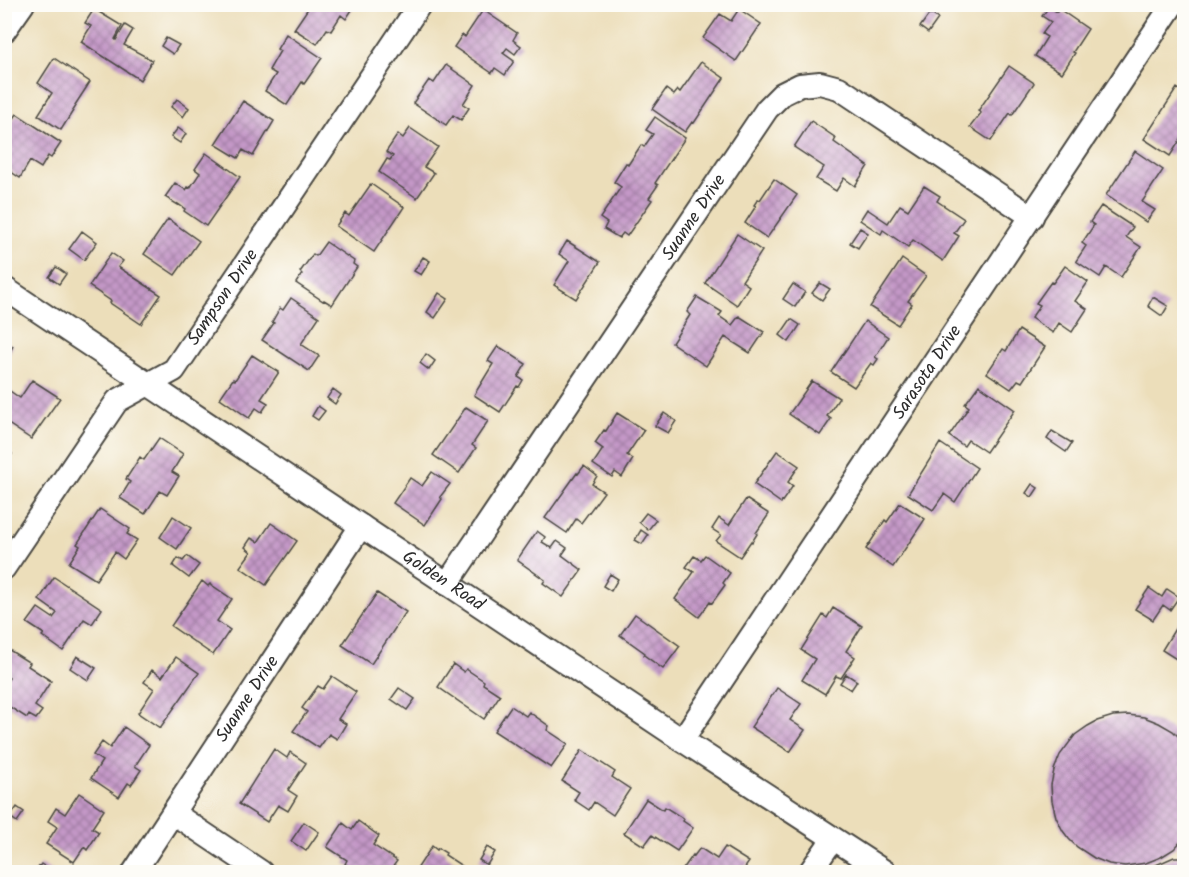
<svg xmlns="http://www.w3.org/2000/svg" width="1189" height="877" font-family="Kalam,sans-serif">
<style>
.building{fill:url(#building-cross-hatch)}
.lines{fill:none;stroke-linecap:round;stroke-linejoin:round}
.minor-casing{stroke:#484640;stroke-width:26}
.minor{stroke:#fff;stroke-width:22}
.labels{text-anchor:middle;dominant-baseline:central;stroke-width:6;stroke-linejoin:round;paint-order:stroke}
.street-label{font-size:18px;fill:#2b2b2b;stroke:#fdfcf7}
</style>
<defs>
<pattern id="building-cross-hatch" width="8" height="8" patternUnits="userSpaceOnUse" patternTransform="scale(1.5)"><rect width="8" height="8" fill="#c498c7"/><path d="M0 0l8 8M0 8l8-8" fill="none" stroke="#9f7ca2"/></pattern>
</defs>
<rect width="100%" height="100%" fill="#fdfcf7"/>
<filter id="ink" filterUnits="userSpaceOnUse"><feTurbulence type="fractalNoise" baseFrequency=".0167" numOctaves="2"/><feDisplacementMap in="SourceGraphic" scale="12" xChannelSelector="R" yChannelSelector="G"/><feConvolveMatrix kernelMatrix="1 2 1 2 8 2 1 2 1" color-interpolation-filters="sRGB"/></filter>
<filter id="wash" filterUnits="userSpaceOnUse"><feTurbulence type="fractalNoise" baseFrequency=".008" numOctaves="4" result="noise"/><feDisplacementMap in="SourceGraphic" scale="24" xChannelSelector="R" yChannelSelector="G"/><feGaussianBlur stdDeviation="1.35" result="paint"/><feColorMatrix in="noise" values="0 0 0 0 0 0 0 0 0 0 0 0 0 0 0 0 0 1.4 0 .05"/><feComposite in="paint" operator="in"/></filter>
<g filter="url(#wash)">
<rect width="100%" height="100%" fill="#ecdeba"/>
<g id="blocks">
<path class="building" d="M311 4H356L346 19 341 15 331 31 327 29 317 44 294 29Z
M1049 7 1057 12 1059 9 1088 29 1073 52 1075 53 1062 73 1035 56 1047 37 1042 34 1051 22 1042 16Z
M94 9 122 26 115 39 116 40 125 25 133 30 124 45 152 60 140 80 81 42 91 26 85 23Z
M739 9 761 24 736 61 703 38 720 14 731 21Z
M483 10 517 33 513 40 521 46 515 54 507 48 503 53 514 61 505 75 495 68 492 73 454 47 462 35 465 37Z
M930 13 938 19 928 33 920 27Z
M286 34 322 58 304 84 302 82 287 105 265 91 276 74 269 70 280 51 277 49Z
M166 38 179 45 173 54 161 46Z
M54 58 90 82 75 105 76 106 61 130 38 115 52 93 38 83Z
M701 62 724 78 694 123 692 122 685 132 652 109 666 89 674 95 678 90 680 92Z
M446 65 475 85 463 104 469 108 461 120 453 115 446 125 413 103 429 80 434 83Z
M1009 66 1034 83 1012 115 1010 113 991 141 970 127 981 113 978 111Z
M1177 88 1184 93V134L1170 156 1144 139Z
M177 99 189 108 183 117 171 107Z
M243 101 274 121 253 156 243 150 238 158 215 144Z
M17 114 61 143 51 158 48 156 41 168 30 161 20 178 4 167V132Z
M655 117 685 138 655 183 658 185 649 198 652 200 627 236 623 233 619 238 604 229 607 223 600 218 621 187 614 182 626 163 628 165 641 145 644 147 653 134 646 130Z
M811 121 836 138 834 142 868 166 855 186 844 178 836 191 816 179 824 167 794 147Z
M178 128 186 134 180 143 171 137Z
M410 128 438 147 424 167 434 173 417 198 379 172 387 159 390 160 393 156 386 152 398 134 403 138Z
M1135 151 1163 170 1142 202 1155 210 1146 222 1106 195Z
M206 153 240 177 206 226 184 211 185 209 178 204V205L165 197 175 183 186 190 188 187 190 188 200 173 195 169Z
M774 179 797 195 767 238 745 223 756 206 754 205 758 199 760 200Z
M371 184 404 207 374 252 336 226 345 213 349 216Z
M924 186 940 196 937 201 964 219 954 233 959 236 943 261 913 240 908 247 883 230 881 234 860 220 867 209 888 223 900 205 908 210Z
M1101 206 1133 227 1126 237 1141 247 1121 277 1106 267 1100 277 1076 261 1086 246 1082 243 1094 225 1090 222Z
M168 219 199 241 175 275 144 254Z
M860 228 868 233 858 248 850 243Z
M82 231 97 242 84 260 69 249Z
M737 234 762 251 742 281 749 286 737 305 705 283Z
M567 241 600 262 576 299 554 285 569 261 559 254Z
M326 242 354 261 353 264 357 267 332 305 324 300 323 301 296 283 302 274 300 272 313 254 316 256Z
M111 253 123 261 118 267 161 295 141 324 110 303 111 301 89 286Z
M423 257 430 261 421 275 414 271Z
M902 259 926 276 908 301 912 304 898 325 870 307Z
M1065 266 1088 282 1075 301 1087 309 1072 332 1059 323 1053 333 1031 318 1040 305 1036 303 1051 282 1053 283Z
M56 267 66 274 59 284 49 277Z
M820 283 830 289 822 300 812 293Z
M793 284 805 292 795 307 783 299Z
M439 293 448 299 435 318 427 312Z
M697 297 722 312 719 316 732 325 739 316 764 332 750 353 725 337 706 366 672 343 690 315 687 312Z
M1153 297 1168 306 1162 316 1148 306Z
M291 298 319 317 301 344 319 356 309 371 262 340 274 323 272 322 280 308 283 310Z
M791 319 800 325 789 342 780 335Z
M865 321 888 337 875 357 878 359 874 365 871 363 854 387 831 372Z
M1019 330 1045 347 1022 382 1018 380 1011 389 987 373 1003 349 1006 351Z
M4 341 13 346 8 355 4 353Z
M498 346 526 364 518 377 523 380 519 387 517 386 500 412 474 395 493 364 488 361Z
M426 354 435 361 429 370 420 363Z
M252 355 279 372 261 399 268 403 262 412 256 408 249 418 220 398 233 379 235 380Z
M32 380 60 398 31 439 4 421V387L20 398Z
M812 381 839 398 827 416 831 419 820 435 789 414Z
M979 385 1015 410 986 452 968 440 964 446 949 436 969 407 965 404Z
M333 389 341 395 335 404 327 398Z
M318 406 325 411 318 420 312 416Z
M466 407 488 421 472 445 476 448 459 473 433 455Z
M617 413 644 430 627 455 633 459 622 477 615 472 612 477 593 464 603 449 595 443 604 430 606 431Z
M664 413 676 421 668 433 655 426Z
M1052 431 1072 443 1066 452 1047 439Z
M159 438 183 454 172 472 179 476 167 495 160 491 145 514 120 498 130 482 126 479 140 457 144 460Z
M940 443 977 468 955 502 944 494 933 510 908 494Z
M4 449 12 454 4 466Z
M777 451 799 466 788 482 793 486 781 503 754 484Z
M584 466 597 476 592 484 604 492 581 523 576 519 567 533 545 518 577 473 578 474Z
M432 472 450 484 440 497 442 499 425 525 393 503 410 478 422 486Z
M1032 484 1038 488 1032 497 1026 493Z
M746 499 769 514 756 533 757 534 752 542 751 541 740 557 716 541 721 535 712 529 719 518 729 525Z
M900 503 925 519 893 567 866 549 885 520 887 522Z
M100 509 130 529 127 534 137 540 124 559 115 552 96 580 69 563 80 546 77 544Z
M646 513 656 520 648 530 639 522Z
M173 516 191 528 177 549 160 537Z
M271 523 297 541 266 585 240 567 251 552 245 547 251 538 258 542Z
M641 530 648 535 642 544 635 540Z
M537 531 545 537 542 542 552 548 557 541 567 548 562 555 582 570 563 597 543 583 545 580 517 560Z
M705 555 730 573 723 583 725 585 712 603 710 602 699 617 675 599 694 572 686 567 694 556 701 560Z
M187 556 199 565 189 578 173 566 178 558 183 561Z
M610 574 618 579 611 591 603 586Z
M54 577 102 609 92 624 84 619 63 651 42 636 44 634 27 623 38 608 53 618 57 613 39 600Z
M202 581 208 586 210 584 232 599 217 621 230 630 213 655 171 626Z
M1149 588 1162 597 1167 589 1179 597 1170 610 1163 605 1153 620 1135 609Z
M377 593 406 612 371 664 342 645Z
M833 608 862 626 846 651 855 657 841 678 836 676 825 694 802 680 815 659 801 650 823 615 827 618Z
M635 614 680 646 663 669 644 655 645 653 620 635Z
M1184 614V664L1162 650Z
M6 648 30 663 28 666 51 681 35 706 42 711 36 719 29 715 27 718 5 704V684L9 678 4 675V651Z
M77 656 96 668 88 680 70 668Z
M176 657 199 673 160 728 138 713 154 689 144 682 152 670 162 677Z
M453 664 464 672 466 669 484 681 483 684 500 695 484 719 438 687Z
M846 674 857 681 851 690 840 683Z
M332 676 356 692 338 719 346 724 337 739 329 734 319 748 293 731 307 712 302 708 318 686 323 689Z
M399 688 415 699 407 710 391 699Z
M777 688 801 704 790 720 805 730 790 752 751 727Z
M511 706 526 716 529 712 549 726 547 730 568 744 551 768 494 731Z
M1128 715 1144 717 1159 723 1173 731 1184 742V838L1174 849 1161 857 1146 863 1125 866 1109 864 1094 858 1077 847 1069 839 1063 831 1056 817 1052 801 1051 785 1054 770 1060 755 1075 735 1088 726 1097 721 1113 716Z
M124 727 149 745 135 766 141 770 131 785 128 783 119 797 91 778 102 761 93 755 102 742 110 748Z
M274 749 287 758 290 752 306 763 288 790 297 796 288 811 278 805 267 822 239 804Z
M582 750 615 772 612 777 630 789 613 815 594 802 589 810 574 800 579 792 562 781Z
M79 793 104 810 92 828 99 832 87 850 84 847 74 862 46 844 57 827 48 821 56 808 65 814Z
M646 799 663 810 665 807 684 819 683 821 693 828 677 851 652 835 644 846 624 833Z
M17 807 24 812 17 822 10 817Z
M358 821 379 836 373 845 397 861 389 872H358L345 864 347 860 327 847 343 823 352 830Z
M304 822 319 832 306 851 291 841Z
M432 846 437 850 438 848 446 853 445 855 471 872H415Z
M487 847 495 852 487 865 479 860Z
M725 847 749 862 742 872H681L693 855 694 856 700 848 717 859Z
M1174 857H1184V872H1144L1147 869Z
M41 864 53 872H35Z"/>
</g>
</g>
<g filter="url(#ink)">
<use href="#blocks" fill-opacity="0" stroke="#484640" stroke-width="1.5"/>
<g class="lines">
<g class="minor-casing">
<g id="minor">
<path d="M4 31 23 4"/>
<path id="s1" d="M4 288 682 740 885 872"/>
<path id="s2" d="M4 568 117 401 174 370 420 4"/>
<path id="s3" d="M447 584 767 109 782 94 800 85 820 83 839 88 1032 217"/>
<path id="s4" d="M682 740 1173 4"/>
<path d="M173 813 261 872"/>
<path id="s5" d="M134 872 361 526"/>
<path d="M810 872 833 839"/>
</g>
</g>
<use href="#minor" class="minor"/>
</g>
</g>
<g class="labels">
<g class="street-label">
<text stroke="none"><textPath href="#s3" startOffset="442">Suanne Drive</textPath></text>
<text stroke="none"><textPath href="#s2" startOffset="354">Sampson Drive</textPath></text>
<text stroke="none"><textPath href="#s4" startOffset="442">Sarasota Drive</textPath></text>
<text stroke="none"><textPath href="#s1" startOffset="528">Golden Road</textPath></text>
<text stroke="none"><textPath href="#s5" startOffset="207">Suanne Drive</textPath></text>
</g>
</g>
<rect width="1189" height="877" fill="none" stroke="#fdfcf7" stroke-width="24"/>
</svg>
